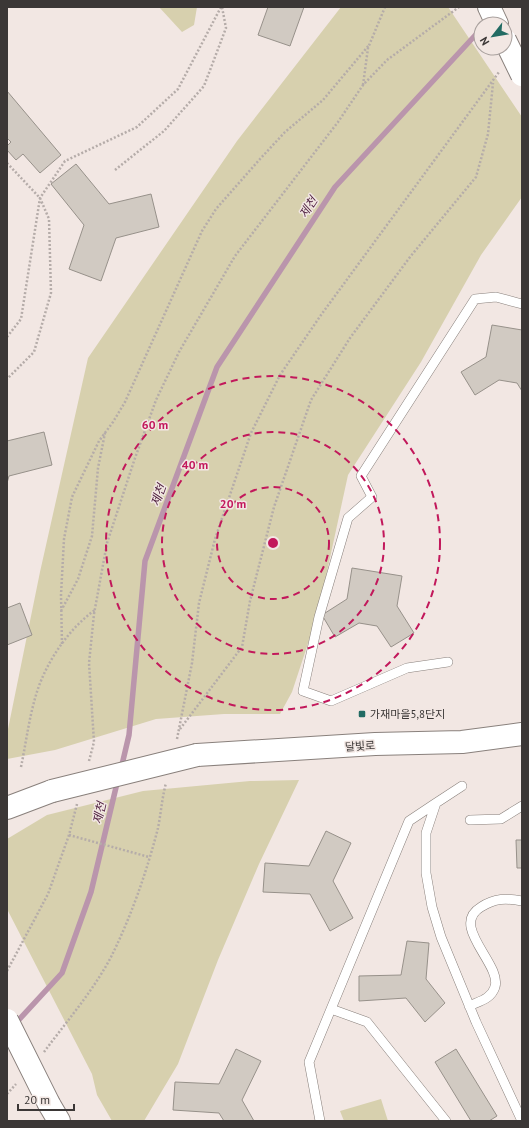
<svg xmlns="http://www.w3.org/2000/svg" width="529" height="1128" font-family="'PT Sans','Noto Sans KR',sans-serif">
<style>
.green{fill:#d7d0ae}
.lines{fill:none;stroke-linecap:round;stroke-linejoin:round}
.stream{stroke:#ba95ac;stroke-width:5.5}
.building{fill:#d1cac2;stroke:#97918a}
.lane-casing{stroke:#89807c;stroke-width:10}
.secondary-casing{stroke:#89807c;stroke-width:24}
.path{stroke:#b5aca9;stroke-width:2.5;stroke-dasharray:2 2;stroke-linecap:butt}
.lane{stroke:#fff;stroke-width:9}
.secondary{stroke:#fff;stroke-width:22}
.secondary-bridge-casing{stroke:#89807c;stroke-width:24;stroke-linecap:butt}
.secondary-bridge{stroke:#fff;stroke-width:22}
.ring{fill:none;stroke:#c2185b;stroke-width:2;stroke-dasharray:7 5}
.poi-dot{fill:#226b63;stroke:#f2e7e3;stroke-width:1.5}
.labels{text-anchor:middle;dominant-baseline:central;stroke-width:3;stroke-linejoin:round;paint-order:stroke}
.poi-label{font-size:11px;fill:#3b3736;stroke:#f2e7e3;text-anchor:start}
.street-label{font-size:11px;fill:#3b3736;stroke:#f2e7e3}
.water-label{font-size:12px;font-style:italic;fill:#512242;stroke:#f2e7e3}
.centre{fill:#c2185b;stroke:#f2e7e3;stroke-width:2}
.ring-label{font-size:12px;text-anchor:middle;font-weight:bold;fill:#c2185b;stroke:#f2e7e3;stroke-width:3;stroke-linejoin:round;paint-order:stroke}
</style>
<rect width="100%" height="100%" fill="#f2e7e3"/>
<path class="green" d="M159 7H197L194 25 182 32Z
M341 7H448L522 117V197L481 255 421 362 348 475 318 613 292 692 280 714H224L156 719 55 750 7 759V734L40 572 88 358 237 141Z
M299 780 259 864 218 960 178 1064 144 1121H112L97 1095 92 1074 7 909V839L47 815 143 791 250 781Z
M381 1099 388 1121H344L340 1111Z"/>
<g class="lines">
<path class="stream" d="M121 769 129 735 145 561 217 367 335 187 481 29
M15 1024 62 973 91 892 118 779"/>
</g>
<path class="building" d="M268 7H304L290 46 258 35Z
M7 91 61 155 40 173 23 154 16 160 7 150V146L11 142 7 138Z
M76 164 109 204 151 194 159 227 116 238 101 281 69 269 84 225 51 184Z
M492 325 522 330V391L517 383 499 380 475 395 461 372 486 357Z
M44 432 52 465 9 476 7 483V441Z
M352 568 402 576 397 606 414 633 391 647 377 626 359 623 335 637 322 615 347 599Z
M20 603 32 635 7 645V608Z
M326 831 351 843 333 881 353 918 330 931 310 894 263 892 265 863 309 866Z
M516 840H522V868H517Z
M407 941 429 943 426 979 445 1003 425 1022 406 998 359 1001V976L401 975Z
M236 1049 261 1061 242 1100 254 1121H224L219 1113 173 1110 175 1082 219 1084Z
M456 1049 497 1116 489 1121H471L435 1062Z"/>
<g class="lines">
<g class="lane-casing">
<path id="lane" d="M448 662 407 668 331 701 303 691 319 617 348 518 372 497 361 476 475 299 496 297 522 304
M462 786 436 803 426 833V873L432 907 441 937 476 1022 522 1121
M470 820 501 819 522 806
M469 1006C480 1001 491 999 495 987 502 964 449 926 481 907 495 898 506 898 522 901
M331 1009 367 1022 446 1121
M320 1121 309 1062 409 821 436 803"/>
</g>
<g class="secondary-casing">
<path id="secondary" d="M489 7 497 24
M197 755 375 744 462 742 522 734
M7 808 52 791
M49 1104 59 1121"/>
</g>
<path class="path" d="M363 85 368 48 385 7
M7 163 40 198 49 219 51 293 34 352 7 379
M115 170 164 131 204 86 226 28 222 7
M7 337 21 319 40 198 65 161 137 127 178 89 221 7
M61 611 78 579 92 536 98 468 105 433
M62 644 61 595 64 539 72 497 99 441 113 422 125 402 202 231 216 209 260 159 285 132 323 100 370 44
M180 729 242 647 250 601 274 507 311 400 350 338 410 257 476 177 488 134 493 83
M177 739 192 663 199 603 215 539 251 433 280 375 321 315 499 72
M89 761 94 742 89 663 94 614 107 543 134 461 156 400 179 352 235 256 338 122 363 85 387 60 459 7
M21 767C26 743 29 718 36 695 45 664 68 629 95 610
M69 835 149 857
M7 971 48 894 69 835 77 804
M44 1052C67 1021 93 991 111 957 131 917 147 871 158 828 161 813 162 798 166 783
M7 1094 16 1084"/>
<use href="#lane" class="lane"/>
<use href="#secondary" class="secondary"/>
<g class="secondary-bridge-casing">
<path id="secondary-bridge" d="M505 40 522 75
M52 791 197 755
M7 1020 49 1104"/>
</g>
<use href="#secondary-bridge" class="secondary-bridge"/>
</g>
<g class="ring">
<circle cx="273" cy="543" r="56"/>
<circle cx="273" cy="543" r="111"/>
<circle cx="273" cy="543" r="167"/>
</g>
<rect class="poi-dot" x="358" y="710" width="8" height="8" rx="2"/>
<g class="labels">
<g class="poi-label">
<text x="370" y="714">가재마을5,8단지</text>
</g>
<g class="street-label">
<text transform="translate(360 746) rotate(-4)">달빛로</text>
</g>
<g class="water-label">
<text transform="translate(308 207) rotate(-57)">제천</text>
<text transform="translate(158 495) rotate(-70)">제천</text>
<text transform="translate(99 813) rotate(-77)">제천</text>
</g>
</g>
<circle cx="273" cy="543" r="6" class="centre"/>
<g class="ring-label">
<text x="155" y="429">60 m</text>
<text x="195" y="469">40 m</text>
<text x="233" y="508">20 m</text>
</g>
<rect width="529" height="1128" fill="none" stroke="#3b3736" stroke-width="16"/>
<g transform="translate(493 36) rotate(239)"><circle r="19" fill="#f2e7e3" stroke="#a9a19e"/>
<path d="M0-3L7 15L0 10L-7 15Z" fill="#226b63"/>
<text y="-6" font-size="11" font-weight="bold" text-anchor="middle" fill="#3b3736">N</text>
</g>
<path d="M18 1104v6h56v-6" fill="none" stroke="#3b3736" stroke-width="2"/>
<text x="24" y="1104" font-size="12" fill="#3b3736" stroke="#f2e7e3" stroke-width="3" paint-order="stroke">20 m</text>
</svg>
